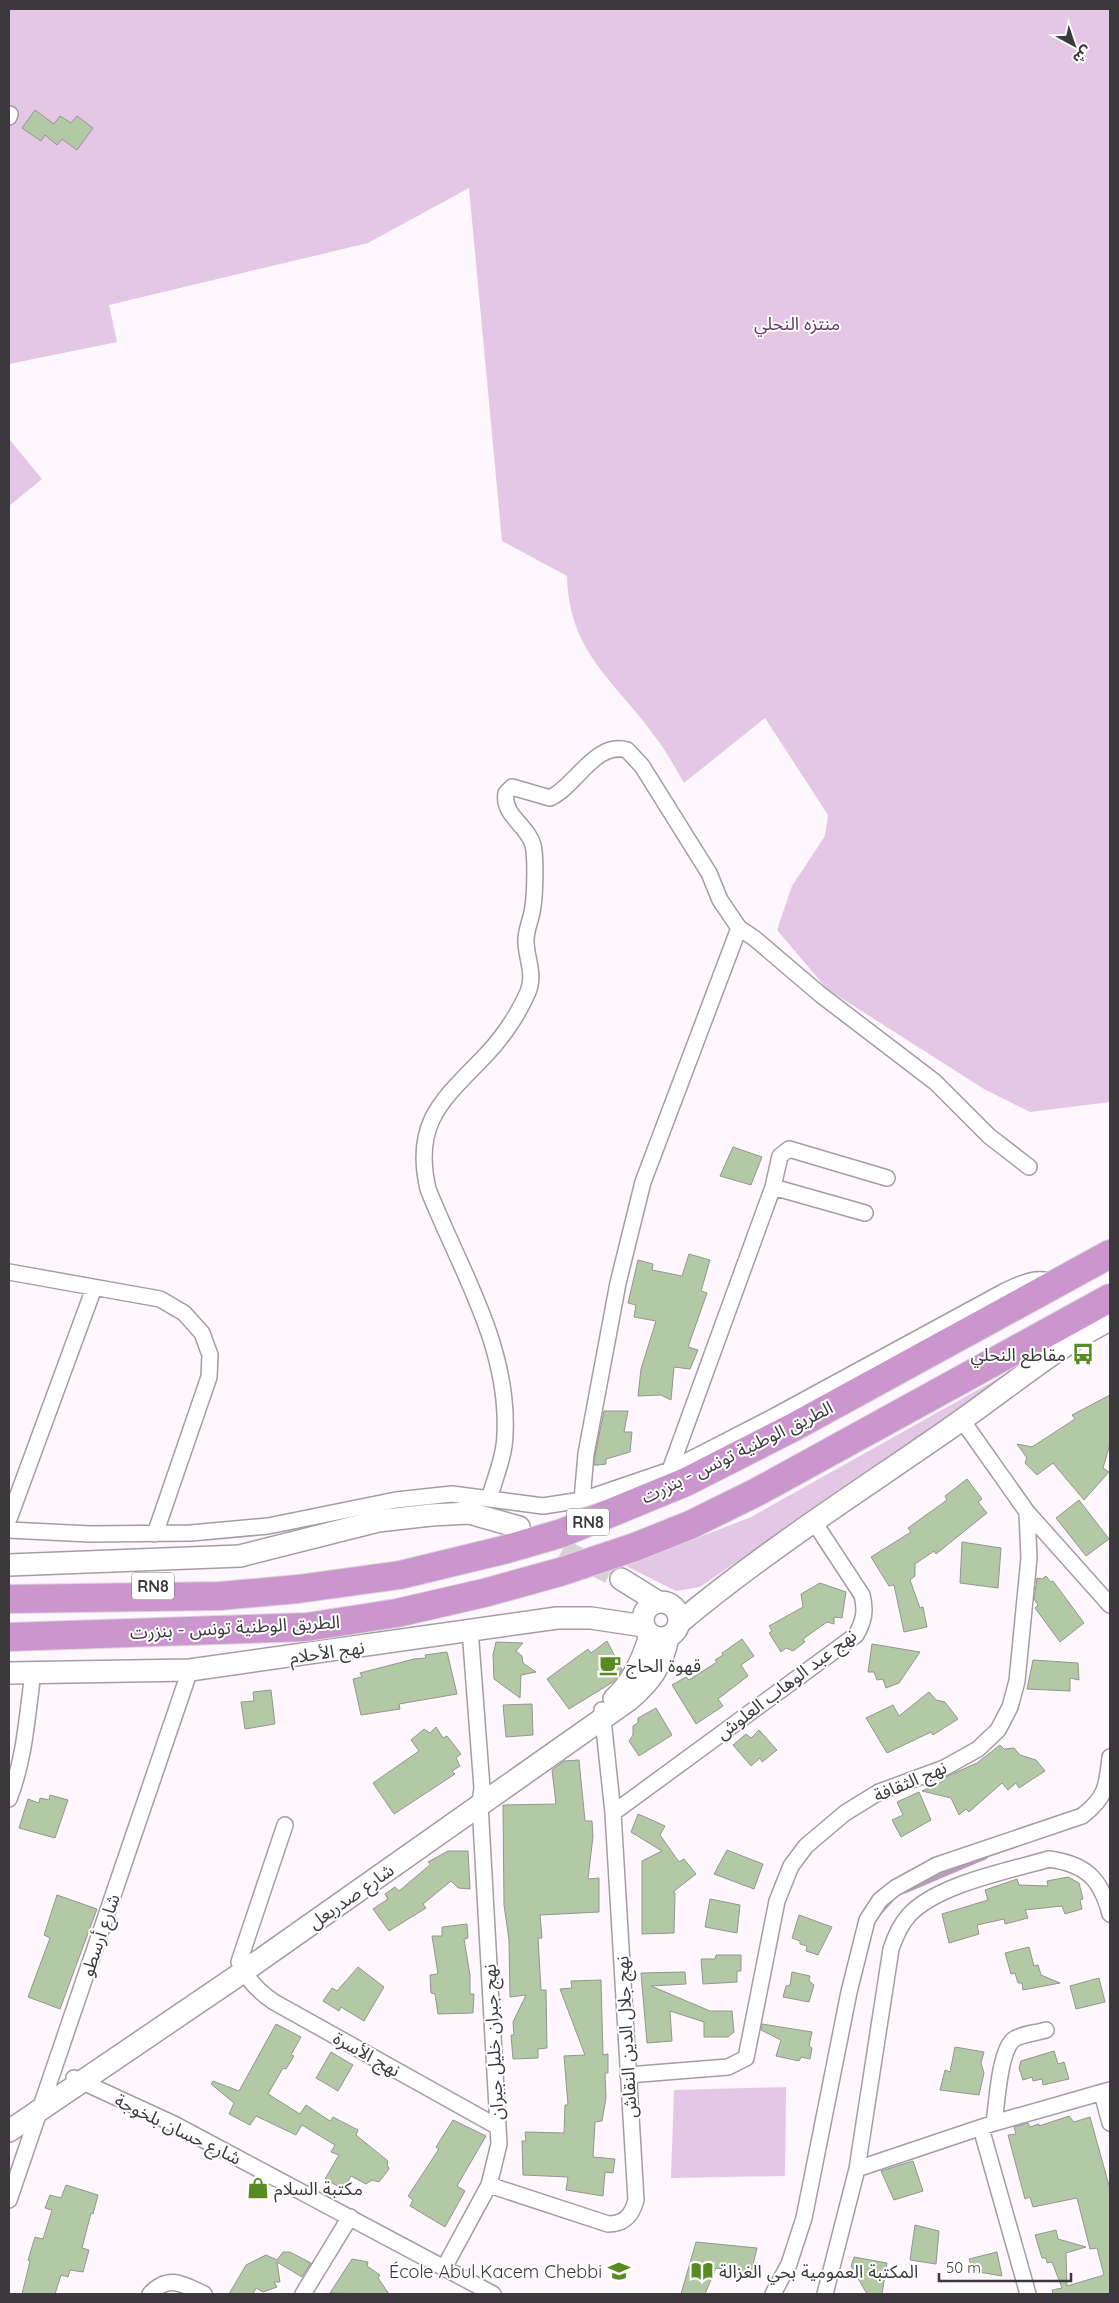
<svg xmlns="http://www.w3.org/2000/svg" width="1119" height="2303" font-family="Quicksand,'Noto Sans Arabic',sans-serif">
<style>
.green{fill:#e4c6e5}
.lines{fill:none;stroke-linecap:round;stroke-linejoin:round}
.stream{stroke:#b89cb9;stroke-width:5}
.building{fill:#b3c8a5;stroke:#92978f}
.secondary-tunnel{stroke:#d7d1d7;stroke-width:21;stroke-dasharray:21 11;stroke-linecap:butt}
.street-casing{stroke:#a49da4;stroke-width:18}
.secondary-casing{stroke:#a49da4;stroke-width:24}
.highway-casing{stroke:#d8d7d8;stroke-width:30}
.street{stroke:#fff;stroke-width:15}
.secondary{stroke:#fff;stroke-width:21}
.highway{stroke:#cb96cd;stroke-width:28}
.labels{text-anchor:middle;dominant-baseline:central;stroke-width:4;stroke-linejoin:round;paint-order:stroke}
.shield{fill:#fff;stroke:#767476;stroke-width:1}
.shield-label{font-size:16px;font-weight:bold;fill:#3b393c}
.park-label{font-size:18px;fill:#613a63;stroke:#fff}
.poi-label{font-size:18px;fill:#3b393c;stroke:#fff;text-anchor:start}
.street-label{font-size:18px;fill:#3b393c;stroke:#fff}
</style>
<rect width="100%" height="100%" fill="#fef7fe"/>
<path class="green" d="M9 9H1110V1102L1030 1112 984 1089 827 989 777 930 792 886 825 836 828 815 765 718 684 783C675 768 667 752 656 738 615 680 569 654 567 576L502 541 469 188 368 243 109 305 117 342 9 364Z
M9 439 42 479 9 506Z
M1024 1364 700 1587 676 1591 626 1566 751 1517Z
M786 2087 785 2176 671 2178 674 2090Z"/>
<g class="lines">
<path class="stream" d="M905 1891 985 1857
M879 1913 892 1899"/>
</g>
<path class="building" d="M35 110 54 124 60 116 71 123 77 116 93 128 77 150 62 139 57 145 45 135 41 141 22 128Z
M733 1147 762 1157 751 1185 720 1176Z
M689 1254 710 1260 701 1291 707 1293 688 1347 698 1350 690 1369 674 1367 671 1400 661 1395 638 1396 641 1369 656 1321 634 1317 636 1305 628 1303 638 1260 653 1264 652 1270 682 1276Z
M1110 1395V1444L1103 1468 1109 1472 1084 1500 1053 1463 1037 1475 1025 1463 1027 1458 1017 1444 1032 1447 1075 1419 1072 1415Z
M604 1411H628L624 1432H632L630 1452 606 1459V1464L598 1465H594L595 1455Z
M967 1479 982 1499 978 1502 987 1513 936 1554 934 1551 915 1564V1576L910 1580 920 1608 923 1607 927 1627 904 1632 894 1585 889 1586 871 1557 911 1532 908 1528 947 1500 945 1496Z
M1079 1500 1109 1539 1086 1556 1056 1518Z
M962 1542 1001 1548 998 1588 960 1583Z
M1046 1576 1051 1582 1053 1581 1084 1623 1060 1642 1035 1608 1038 1605 1034 1599 1037 1578 1042 1579Z
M820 1583 846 1592 842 1618 834 1617V1624L827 1622 803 1639 805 1642 793 1651 786 1648 781 1652 769 1633 772 1631 769 1626 803 1607 801 1594Z
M742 1639 754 1656 741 1665 748 1676 718 1699 723 1706 696 1724 672 1685 686 1677 689 1680 717 1662 715 1660 723 1655 722 1653Z
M607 1641 622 1670 613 1682 569 1709 547 1679 588 1649 591 1653Z
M496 1642 523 1643 516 1651 522 1656 523 1663 536 1672 521 1675 520 1698 494 1679 493 1655Z
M872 1644 920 1652 899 1683 886 1688 883 1679 877 1680 874 1672H868Z
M447 1652 457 1694 399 1704 400 1709 361 1715 353 1679 362 1677 360 1673 414 1659 426 1658 425 1655Z
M1033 1660 1078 1663 1079 1680 1070 1678V1691L1027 1689Z
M271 1690 275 1724 245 1729 241 1702 254 1701 253 1692Z
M929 1692 936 1700 945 1702 958 1719 933 1735 931 1732 887 1753 866 1718 893 1705 899 1716Z
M532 1704 533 1735 506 1737 503 1705Z
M656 1708 672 1735 639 1756 629 1741 633 1735V1726L638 1723V1718Z
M436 1727 443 1738 447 1736 461 1754 456 1758 460 1766 452 1771 455 1774 394 1814 373 1783 419 1751 411 1740 424 1729 430 1733Z
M759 1730 777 1750 762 1762 760 1758 751 1766 733 1745 746 1734 751 1738Z
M1000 1745 1004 1749 1014 1748 1020 1755 1036 1760 1045 1771 1019 1788 1016 1783 1008 1790 1002 1783 969 1812 966 1809 959 1815 951 1798 922 1791 942 1782 941 1779 977 1763Z
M579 1760 585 1821H592L593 1836 588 1879 599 1878V1912L540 1915 542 1938H538L541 1990H546L547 2048 538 2049V2058L513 2059 511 2035H514L513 2022 526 1995 510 1997 509 1940 504 1905 503 1805 556 1804 552 1770 564 1761Z
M919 1792 931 1820 901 1837 892 1820 903 1815 897 1802Z
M50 1795 68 1800 55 1838 19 1828 28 1799 39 1803 40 1798 49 1800Z
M638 1814 665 1826 660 1835 679 1862 684 1859 696 1874 673 1892 675 1893 674 1933 642 1934V1861L662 1851 631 1832Z
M727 1850 763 1864 754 1889 714 1874Z
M448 1851H468L470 1889 458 1888 451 1881 423 1904 426 1908 389 1931 373 1909 388 1899 385 1894 395 1887 399 1891 431 1864 428 1862Z
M1068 1877 1079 1883 1083 1899 1080 1900 1082 1909 1065 1914 1062 1906 1025 1910 1028 1918 1005 1924 1004 1919 977 1925 979 1934 949 1943 942 1914 988 1900 985 1890 1017 1879 1019 1885 1048 1886 1047 1881Z
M57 1895 97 1909 60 2009 28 1997 50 1938 44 1935Z
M710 1899 740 1905 737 1933 705 1927Z
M799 1915 832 1927 818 1955 806 1951 807 1946 800 1944V1941L792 1938Z
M467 1924 468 1938 464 1939 470 1975V1994H474L473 2013 438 2014 435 1994 431 1993 430 1975 438 1974 432 1936H442V1927Z
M1029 1947 1034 1966 1038 1965 1041 1975 1060 1983 1023 1990 1022 1983H1018L1015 1973 1011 1974 1005 1953Z
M716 1955H741V1971H737V1982L703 1984 701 1959H715Z
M358 1967 384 1987 364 2021 341 2007 339 2011 323 2001 332 1988 337 1991Z
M685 1972 686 1984 651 1986 710 2011H732L734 2032 728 2037H704V2022L670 2011 672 2041 647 2043 641 1973Z
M792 1972 810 1976 809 1981 814 1985 809 2002 783 1997 786 1986 790 1985Z
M1099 1978 1105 2002 1076 2009 1070 1986Z
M601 1980 603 2055 608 2054V2073H605L606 2098 602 2121 595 2122 593 2157 615 2159 613 2173 605 2172 603 2196 566 2190 568 2177 523 2175 522 2141H526L525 2132 564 2133 565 2105H568L564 2056 585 2055 560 1989 572 1988 571 1981Z
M276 2024 301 2037 291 2055 294 2056 286 2069 283 2068 268 2094 300 2114 306 2105 330 2121 333 2117 358 2130 356 2135 388 2161 387 2164 389 2169 379 2182 372 2180 366 2184 351 2176 343 2189 325 2179 339 2155 331 2152 335 2145 302 2125 296 2135 256 2116 250 2125 229 2114 234 2103 211 2084 213 2081 239 2091Z
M762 2024 812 2032 809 2046 812 2048 810 2059 801 2057 799 2061 776 2056 781 2040 761 2030Z
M955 2047 984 2052 981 2063 984 2073 979 2095 940 2090 945 2070 950 2072Z
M1054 2051 1058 2064 1064 2062 1069 2079 1043 2085 1042 2079 1033 2081 1032 2077 1023 2080 1019 2068 1021 2061Z
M331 2052 353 2065 338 2091 316 2078Z
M1069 2116 1074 2122 1090 2117 1110 2189V2294H1053L1052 2290 1062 2288 1052 2262 1047 2263 1046 2258H1042L1035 2235 1056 2230 1058 2239 1086 2247 1066 2253 1067 2286 1104 2275 1097 2248 1090 2249 1077 2198 1033 2207 1030 2197 1025 2199 1008 2135 1016 2134 1014 2127 1028 2123 1030 2127 1039 2124V2126Z
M453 2120 486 2136 457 2186 465 2191 445 2227 410 2206 413 2200 408 2196 439 2149 436 2147Z
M913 2161 923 2191 894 2200 881 2171Z
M66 2185 98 2195 93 2214 91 2213 82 2248 89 2250 83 2272 70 2270 68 2277 61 2275 55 2294H22L30 2261 28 2260 35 2237 43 2239 52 2210 45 2208 50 2195 61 2198Z
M915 2225 939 2231 936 2264 910 2260Z
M696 2242 757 2248 751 2273 716 2268 705 2294H681Z
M283 2252H290L311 2263 302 2277 277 2262 280 2282H274L277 2287 263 2292 256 2288 253 2294H229L246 2265 266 2255 277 2260Z
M997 2252 1002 2276 973 2271 969 2259Z
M854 2257 887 2263 882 2294H867L851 2266Z
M352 2259 368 2262 367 2266 380 2275 378 2278 389 2294 330 2293Z"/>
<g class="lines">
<path class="secondary-tunnel" d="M534 1535 621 1579"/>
<g class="street-casing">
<path id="street" d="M9 117 10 114
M773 1187 865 1213
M9 1272 160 1299 184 1313 202 1333 210 1355 209 1377 155 1534
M670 1470 773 1187 780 1156 789 1149 887 1178
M489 1499C495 1478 505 1455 505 1433 509 1345 459 1268 428 1189 413 1124 441 1101 483 1058 501 1040 518 1015 528 992 535 975 527 960 526 943 525 930 532 919 533 906 535 893 536 857 533 845 528 826 502 815 506 793L512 787 550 798C576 786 595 741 627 750L642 766 687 838 709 873 720 900 739 928 754 938 821 995 935 1082 989 1136 1029 1167
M582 1500 586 1454 618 1283 643 1182 739 928
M1027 1512 1110 1605
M9 1519 94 1288
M9 1530 90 1534 191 1533 268 1526 396 1500 452 1494 543 1506 582 1500 670 1470 773 1417 1005 1291C1022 1283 1037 1275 1055 1283
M9 1799C25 1758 27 1716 33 1673
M613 1813 856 1635C864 1621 866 1611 862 1595L814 1522
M285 1825 239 1962C247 1980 259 1992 274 2002L498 2127
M628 2075 728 2067 746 2058 777 1901 791 1866 806 1846 845 1813 879 1792 944 1768 978 1749 998 1730 1010 1707 1017 1681 1029 1558 1027 1512 962 1420
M74 2078 174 2124 493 2294
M1102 2093 1110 2123
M994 2123C997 2104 999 2053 1013 2040 1020 2034 1037 2033 1046 2030
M981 2128 1028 2294
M857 2169 994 2123 1110 2090
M489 2185 608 2224C625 2224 632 2215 636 2200L613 1813 602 1710
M9 2200 190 1670
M444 2268 489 2185 499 2144 480 1804 482 1788 470 1629
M150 2294C168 2274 183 2284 204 2294
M303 2294 350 2217
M773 2294 789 2264 804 2218 849 1992 867 1920 880 1900 895 1888 937 1865 1082 1816C1106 1798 1107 1786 1110 1757
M825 2294 857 2169 891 1949C895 1937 900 1925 909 1915 938 1884 1008 1871 1049 1859 1086 1864 1101 1879 1110 1914"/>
</g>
<g class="secondary-casing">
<path id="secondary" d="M9 1565 240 1556 378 1521 431 1515 469 1513 519 1527
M621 1579 658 1602
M643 1620a18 18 0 1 1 36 0a18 18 0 1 1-36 0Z
M679 1623C766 1550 863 1489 956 1424 1007 1389 1055 1347 1110 1320
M9 1673 190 1670 557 1618H591L644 1626
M614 1699C633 1682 643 1659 650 1635
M9 2131 243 1972 629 1700C650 1682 663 1665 668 1637"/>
</g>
<g class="highway-casing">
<path id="highway" d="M9 1599 220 1596 298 1589 400 1575 507 1549 562 1533 686 1482 792 1428 1110 1254
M9 1637 307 1627 397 1613 484 1593 560 1572 635 1547 690 1525 757 1492 1110 1298"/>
</g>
<use href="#street" class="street"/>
<use href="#secondary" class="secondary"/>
<use href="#highway" class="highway"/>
</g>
<defs>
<g id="bus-bare" transform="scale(1.725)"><path d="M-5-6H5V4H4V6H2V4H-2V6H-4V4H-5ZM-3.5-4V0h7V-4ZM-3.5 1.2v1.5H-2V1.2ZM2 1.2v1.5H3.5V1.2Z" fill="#588b21" stroke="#fff" stroke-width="2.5" paint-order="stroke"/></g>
<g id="cafe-bare" transform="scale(1.725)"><path d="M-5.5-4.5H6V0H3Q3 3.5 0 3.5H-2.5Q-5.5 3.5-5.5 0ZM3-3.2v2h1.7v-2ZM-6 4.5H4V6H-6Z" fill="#588b21" stroke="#fff" stroke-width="2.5" paint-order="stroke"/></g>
<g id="shop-bare" transform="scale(1.725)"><path d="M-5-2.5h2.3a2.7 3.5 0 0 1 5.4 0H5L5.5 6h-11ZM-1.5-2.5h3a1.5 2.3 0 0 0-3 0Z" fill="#588b21" stroke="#fff" stroke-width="2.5" paint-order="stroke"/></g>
<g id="school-bare" transform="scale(1.725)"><path d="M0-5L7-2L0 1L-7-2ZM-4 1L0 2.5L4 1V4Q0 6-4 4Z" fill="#588b21" stroke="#fff" stroke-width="2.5" paint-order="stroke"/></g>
<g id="library-bare" transform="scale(1.725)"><path d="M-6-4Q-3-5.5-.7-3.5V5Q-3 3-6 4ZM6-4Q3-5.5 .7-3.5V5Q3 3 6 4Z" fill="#588b21" stroke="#fff" stroke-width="2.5" paint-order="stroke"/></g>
</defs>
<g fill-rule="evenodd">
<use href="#bus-bare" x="1083" y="1354"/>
<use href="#cafe-bare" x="610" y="1665"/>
<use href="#shop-bare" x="258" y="2188"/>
<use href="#school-bare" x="619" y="2271"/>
<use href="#library-bare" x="702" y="2271"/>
</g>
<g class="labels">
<g class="shield">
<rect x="567" y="1508.5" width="42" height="27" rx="4"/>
<rect x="132" y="1572.5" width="42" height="27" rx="4"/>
</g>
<g class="shield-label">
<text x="588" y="1522">RN8</text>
<text x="153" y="1586">RN8</text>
</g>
<g class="park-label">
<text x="797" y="323">منتزه النحلي</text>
</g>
<g class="poi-label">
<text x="1066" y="1354" text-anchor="end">مقاطع النحلي</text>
<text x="626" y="1665">قهوة الحاج</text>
<text x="274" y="2188">مكتبة السلام</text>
<text x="602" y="2271" text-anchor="end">École Abul Kacem Chebbi</text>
<text x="719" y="2271">المكتبة العمومية بحي الغزالة</text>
</g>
<g class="street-label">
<text transform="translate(737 1452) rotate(-26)">الطريق الوطنية تونس - بنزرت</text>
<text transform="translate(235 1627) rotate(-3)">الطريق الوطنية تونس - بنزرت</text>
<text transform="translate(327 1652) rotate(-8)">نهج الأحلام</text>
<text transform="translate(786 1684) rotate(-37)">نهج عبد الوهاب العلوش</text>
<text transform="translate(910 1781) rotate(-23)">نهج الثقافة</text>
<text transform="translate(351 1896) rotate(-35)">شارع صدربعل</text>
<text transform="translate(100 1935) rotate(-71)">شارع أرسطو</text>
<text transform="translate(626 2037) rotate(-93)">نهج جلال الدين النقاش</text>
<text transform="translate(493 2042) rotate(-93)">نهج جبران خليل جبران</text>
<text transform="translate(367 2054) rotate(29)">نهج الأسرة</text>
<text transform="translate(178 2129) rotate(26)">شارع حسان بلخوجة</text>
</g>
</g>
<rect width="1119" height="2303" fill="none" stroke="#3b393c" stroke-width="20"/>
<g transform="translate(1074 45) rotate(140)" stroke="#ffffff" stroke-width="4" paint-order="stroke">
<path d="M0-4L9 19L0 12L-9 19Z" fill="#3b393c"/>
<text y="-8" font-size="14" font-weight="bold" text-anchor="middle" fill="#3b393c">ش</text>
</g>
<path d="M939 2273v8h132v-8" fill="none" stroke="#3b393c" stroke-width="2.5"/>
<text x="946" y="2273" font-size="15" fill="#3b393c" stroke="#ffffff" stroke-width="4" paint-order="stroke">50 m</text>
</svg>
